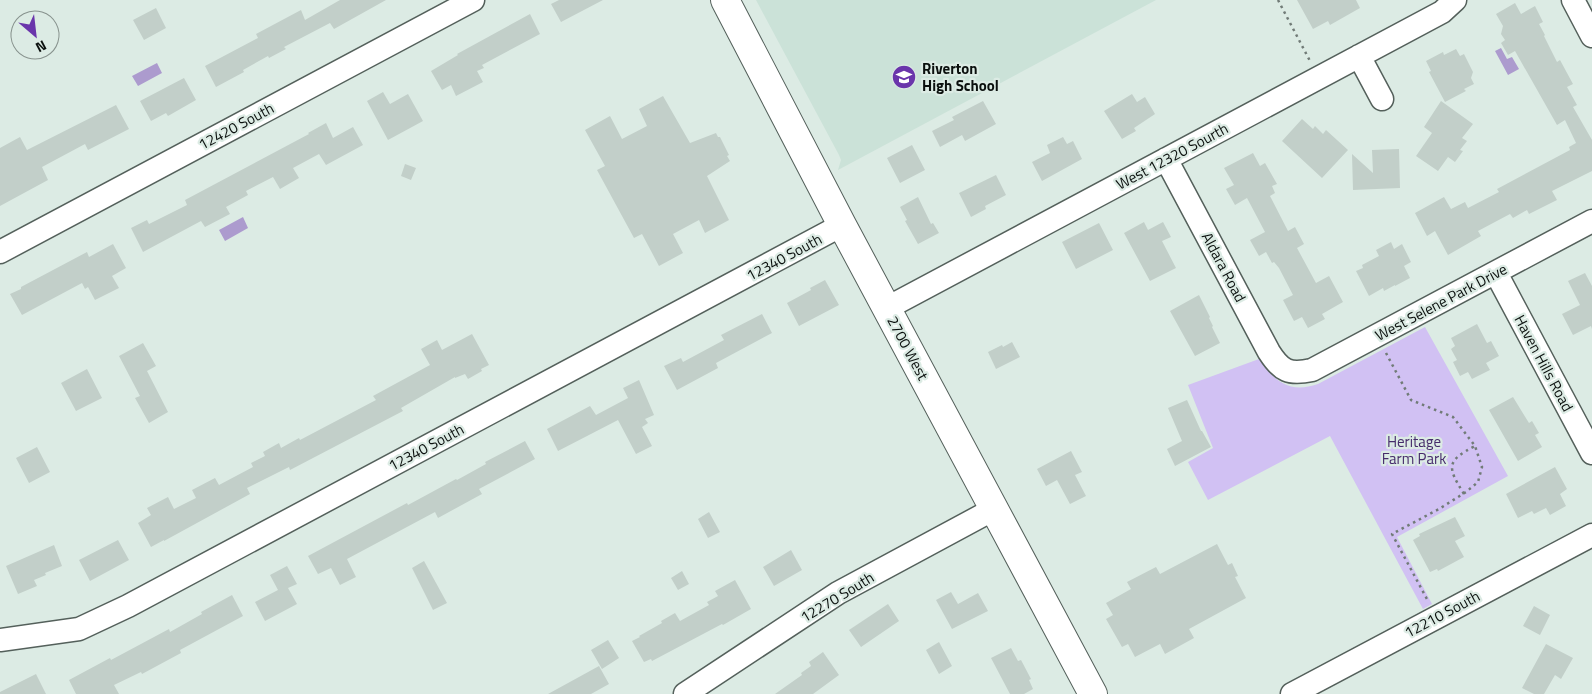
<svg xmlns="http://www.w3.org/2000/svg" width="1592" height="694" font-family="'Titillium Web',sans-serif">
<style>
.built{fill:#cbe2d8}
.green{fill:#d1c1f3}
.water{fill:#ac9bce}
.building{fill:#c2cfc9}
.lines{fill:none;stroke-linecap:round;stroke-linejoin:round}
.minor-casing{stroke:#54605b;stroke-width:25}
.major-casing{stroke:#54605b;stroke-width:30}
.path{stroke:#717b77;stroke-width:2.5;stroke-dasharray:2.5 4;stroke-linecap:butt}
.minor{stroke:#fff;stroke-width:22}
.major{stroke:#fff;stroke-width:28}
.labels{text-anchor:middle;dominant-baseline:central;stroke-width:4.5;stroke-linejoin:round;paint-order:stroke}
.poi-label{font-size:15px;font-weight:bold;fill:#0b100e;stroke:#dcebe4;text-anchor:start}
.street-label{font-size:15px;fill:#0b100e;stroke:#dcebe4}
.park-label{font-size:15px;fill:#462c6b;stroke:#dcebe4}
</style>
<rect width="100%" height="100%" fill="#dcebe4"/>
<path class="built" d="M756 0H1156L838 170 841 160 839 155Z"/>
<path class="green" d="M1425 327 1508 476 1397 537 1432 604 1423 609 1330 436 1208 500 1188 462 1213 448 1188 385 1259 359C1275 381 1289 394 1318 384Z"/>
<path class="water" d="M1501 48 1507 59 1512 57 1519 69 1508 75 1495 51Z
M157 63 162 73 138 86 132 76Z
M243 217 248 228 225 241 219 230Z"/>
<path class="building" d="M340 0H386L334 29 330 23 284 47 286 49 269 58 268 56 243 70 244 72 216 87 205 66 258 38 256 34 301 10 305 20Z
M559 0H603L561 22 551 4Z
M1297 0H1356L1360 8 1330 25 1328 21 1313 29Z
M1515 3 1521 14 1535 6 1543 22 1539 24 1545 35 1544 36 1557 62 1560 60 1573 84 1567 87 1577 105 1573 107 1592 140V171L1552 191 1557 200 1529 214 1527 210 1513 218 1510 214 1478 231 1481 236 1448 255 1435 231 1427 236 1415 213 1444 197 1451 209 1465 202 1468 208 1499 192 1497 189 1570 150 1569 147 1576 143 1565 120 1557 125 1515 51 1508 55 1501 43 1505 40 1501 34 1503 26 1496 14Z
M156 8 166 28 144 40 133 20Z
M530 14 540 34 482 65 484 68 477 71 483 82 456 96 451 85 442 90 431 71 458 55 457 54Z
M1456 49 1460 56 1464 54 1473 72 1471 78 1474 84 1464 89 1466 91 1445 102 1429 72 1431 71 1426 61 1443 52 1444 55Z
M184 78 196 100 168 116 166 113 151 121 140 101Z
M383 92 390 104 408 94 423 121 388 140 367 101Z
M1132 94 1137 102 1145 97 1155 114 1134 128 1136 131 1122 139 1104 111Z
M663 96 690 143 716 133 718 137H720L729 155 727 156 730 161 707 176 729 220 705 233 699 220 673 234 683 253 659 266 642 234 634 238 597 170 605 166 585 130 610 116 622 139 647 126 639 109Z
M983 101 996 124 965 141 962 135 940 147 932 131 954 120 952 117Z
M1441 101 1473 124 1462 138 1467 141 1460 150 1463 151 1455 162 1448 157 1438 171 1416 156 1432 133 1424 127Z
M116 105 129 129 88 150 85 144 42 167 48 180 0 206V148L20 137 27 150Z
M1302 119 1313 129 1315 126 1323 134 1326 130 1348 150 1322 178 1282 141Z
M326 123 333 138 353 127 363 145 326 165 319 154 293 168 299 178 280 189 273 177 246 191 248 195 226 207 230 214 205 227 201 221 143 252 131 228 147 220 149 224 187 205 185 200 309 134 308 133Z
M1063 137 1067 144 1073 141 1082 159 1042 181 1032 162 1050 153 1047 145Z
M912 145 925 170 900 183 887 158Z
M1399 149 1400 188 1353 190 1352 154 1373 173 1372 150Z
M1253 153 1260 166 1265 163 1277 184 1272 186 1275 193 1270 196 1288 231 1295 227 1304 244 1297 248 1316 283 1329 276 1343 302 1322 314 1325 319 1308 328 1302 317 1294 321 1283 300 1293 295 1279 268 1274 262 1272 263 1266 252 1259 256 1250 240 1265 232 1247 198 1235 205 1226 189 1234 185 1224 168Z
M405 164 416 168 411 180 401 176Z
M996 175 1006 195 985 206 986 209 971 217 959 193Z
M918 197 931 224 933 223 939 233 918 244 905 221 907 220 900 207Z
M1144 222 1148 230 1163 222 1171 237 1162 241 1176 268 1150 281 1124 233Z
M1099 223 1113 250 1076 269 1062 242Z
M1391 242 1394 249 1402 244 1411 262 1404 266 1410 278 1395 286V285L1384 291 1383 288 1369 296 1356 271 1363 268 1362 265 1379 256 1376 250Z
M113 244 126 268 112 276 119 288 95 300 88 287 85 289 82 283 22 315 10 294 21 289V287L87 252 89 257Z
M1585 273 1592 286V329L1591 326 1573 335 1562 314 1580 305 1568 281Z
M825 280 839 305 799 326 787 303 811 290 810 288Z
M1199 295 1210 317 1209 318 1213 326 1212 327 1220 343 1195 356 1170 311Z
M762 314 772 333 716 363 718 368 677 390 664 366 681 358 683 362 724 340 721 335Z
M1477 324 1487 343 1491 341 1499 356 1486 363 1490 370 1472 379 1468 372 1460 376 1453 362 1457 360 1451 349 1455 346 1451 338Z
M472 334 489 365 481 369 482 371 468 379 465 374 455 378V377L401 408 403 411 290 470 289 467 247 488 250 494 164 541V540L151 547 138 523 151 515 147 508 168 497 174 509 196 498 192 490 215 478 219 485 253 467 251 463 265 456 263 452 279 443 281 448 299 438 300 440 376 400 373 396 430 365 421 349 437 340 442 350Z
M1012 342 1020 357 996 369 988 352 1002 345 1003 347Z
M143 343 156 366 147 371 168 412 149 423 135 398 140 396 119 356Z
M87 369 102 398 76 411 61 383Z
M639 380 654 415 645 419 648 423 642 427 652 446 636 454 618 420 558 451 547 429 590 406 596 415 628 398 623 388Z
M1513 397 1529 423 1532 421 1539 433 1535 435 1542 447 1518 461 1489 410Z
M1187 400 1201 431H1202L1211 447 1175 466 1167 449 1182 441 1168 408Z
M525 441 535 459 479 489 482 494 438 518 435 512 347 559 356 577 340 585 331 568 318 574 308 556 407 503 408 505 456 479 457 480 486 464 485 462Z
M37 447 50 472 29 483 16 458Z
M1071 451 1082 472 1075 475 1086 496 1070 504 1057 480 1046 486 1037 469Z
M1555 467 1567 489 1560 494 1566 506 1550 515 1546 508 1534 514 1532 511 1518 518 1506 494Z
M709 512 720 532 708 538 698 519Z
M1455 517 1465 536 1455 541 1464 557 1438 571 1437 569 1430 572 1413 540 1420 536 1419 534Z
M118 540 129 560 90 581 79 560Z
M1217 544 1228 565 1232 563 1238 576 1235 577 1246 598 1189 629 1194 638 1165 654 1160 644 1135 657 1128 644 1122 647 1106 619 1113 615 1106 603 1131 589 1127 582 1156 567 1160 574Z
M54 545 62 566 45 573 46 575 34 580 37 586 18 594 6 566Z
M791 550 802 570 774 586 763 567Z
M424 561 447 603 433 610 412 568Z
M287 566 297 584 288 588 297 604 265 621 255 602 278 590 270 575Z
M682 571 689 584 678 590 671 578Z
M735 580 751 609 723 625 722 624 652 661 651 659 644 662 632 641 640 637 639 636 662 623 661 621 675 613 680 621 709 605 707 602 718 596 715 591Z
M951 592 958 604 978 593 988 611 952 629 936 600Z
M232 595 243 616 180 650 181 653 142 674 141 672 114 685 119 694H76L69 680 110 658 111 660 169 629 170 632 202 614 201 612Z
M888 604 899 621 861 647 849 630Z
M1534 606 1550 615 1540 635 1523 626Z
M608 640 619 658 602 669 591 650Z
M939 642 952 666 939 674 926 650Z
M1546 644 1573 658 1561 679 1555 675 1544 694H1534L1522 688Z
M1011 648 1018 661 1021 660 1031 679 1029 680 1033 689 1024 694H1010L991 658Z
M823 652 839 675 813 694H775L802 675 801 673 811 666 809 662Z
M599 666 609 684 591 694H548Z
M36 674 46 694H0V692Z"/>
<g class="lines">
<g class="minor-casing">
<path id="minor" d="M1573 0 1592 36
M1359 56 1382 99
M1166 159 1269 352C1281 371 1289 375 1312 370L1592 221
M0 252 473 0
M1496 273 1592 453
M887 308 1442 12 1455 0
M0 640 79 629 128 606 842 225
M685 694 838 593 994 509
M1292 694 1592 535"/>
</g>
<g class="major-casing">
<path id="major" d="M725 0 842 225 1093 694"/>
</g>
<path class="path" d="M1278 0 1310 61
M1386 353 1411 400 1453 417 1475 446 1482 467 1478 482 1466 492 1439 509 1392 534 1428 601
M1464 494C1447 467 1446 461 1475 446"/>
<use href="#minor" class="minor"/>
<use href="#major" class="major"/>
</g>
<defs>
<g id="school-disc" transform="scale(1.25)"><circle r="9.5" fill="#6a35ab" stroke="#dcebe4"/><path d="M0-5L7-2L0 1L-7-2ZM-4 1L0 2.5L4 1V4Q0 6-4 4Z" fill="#fff"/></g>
</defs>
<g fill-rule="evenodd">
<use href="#school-disc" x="904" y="77"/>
</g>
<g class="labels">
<g class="poi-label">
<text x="922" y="68">Riverton<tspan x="922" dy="17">High School</tspan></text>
</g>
<g class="street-label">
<text transform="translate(236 126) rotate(-28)">12420 South</text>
<text transform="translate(1172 156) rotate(-28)">West 12320 Sourth</text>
<text transform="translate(784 257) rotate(-28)">12340 South</text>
<text transform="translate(1224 267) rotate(62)">Aldara Road</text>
<text transform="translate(1441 302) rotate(-28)">West Selene Park Drive</text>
<text transform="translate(908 348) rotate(62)">2700 West</text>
<text transform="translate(1544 363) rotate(62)">Haven Hills Road</text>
<text transform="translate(426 447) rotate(-28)">12340 South</text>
<text transform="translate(837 597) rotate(-31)">12270 South</text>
<text transform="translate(1442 614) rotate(-28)">12210 South</text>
</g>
<g class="park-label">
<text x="1414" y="441">Heritage<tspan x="1414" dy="17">Farm Park</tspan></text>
</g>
</g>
<g transform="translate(35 35) rotate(152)"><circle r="24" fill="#dcebe4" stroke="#88938e"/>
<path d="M0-4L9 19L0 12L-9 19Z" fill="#6a35ab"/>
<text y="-8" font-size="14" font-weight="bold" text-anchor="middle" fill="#0b100e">N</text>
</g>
</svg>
